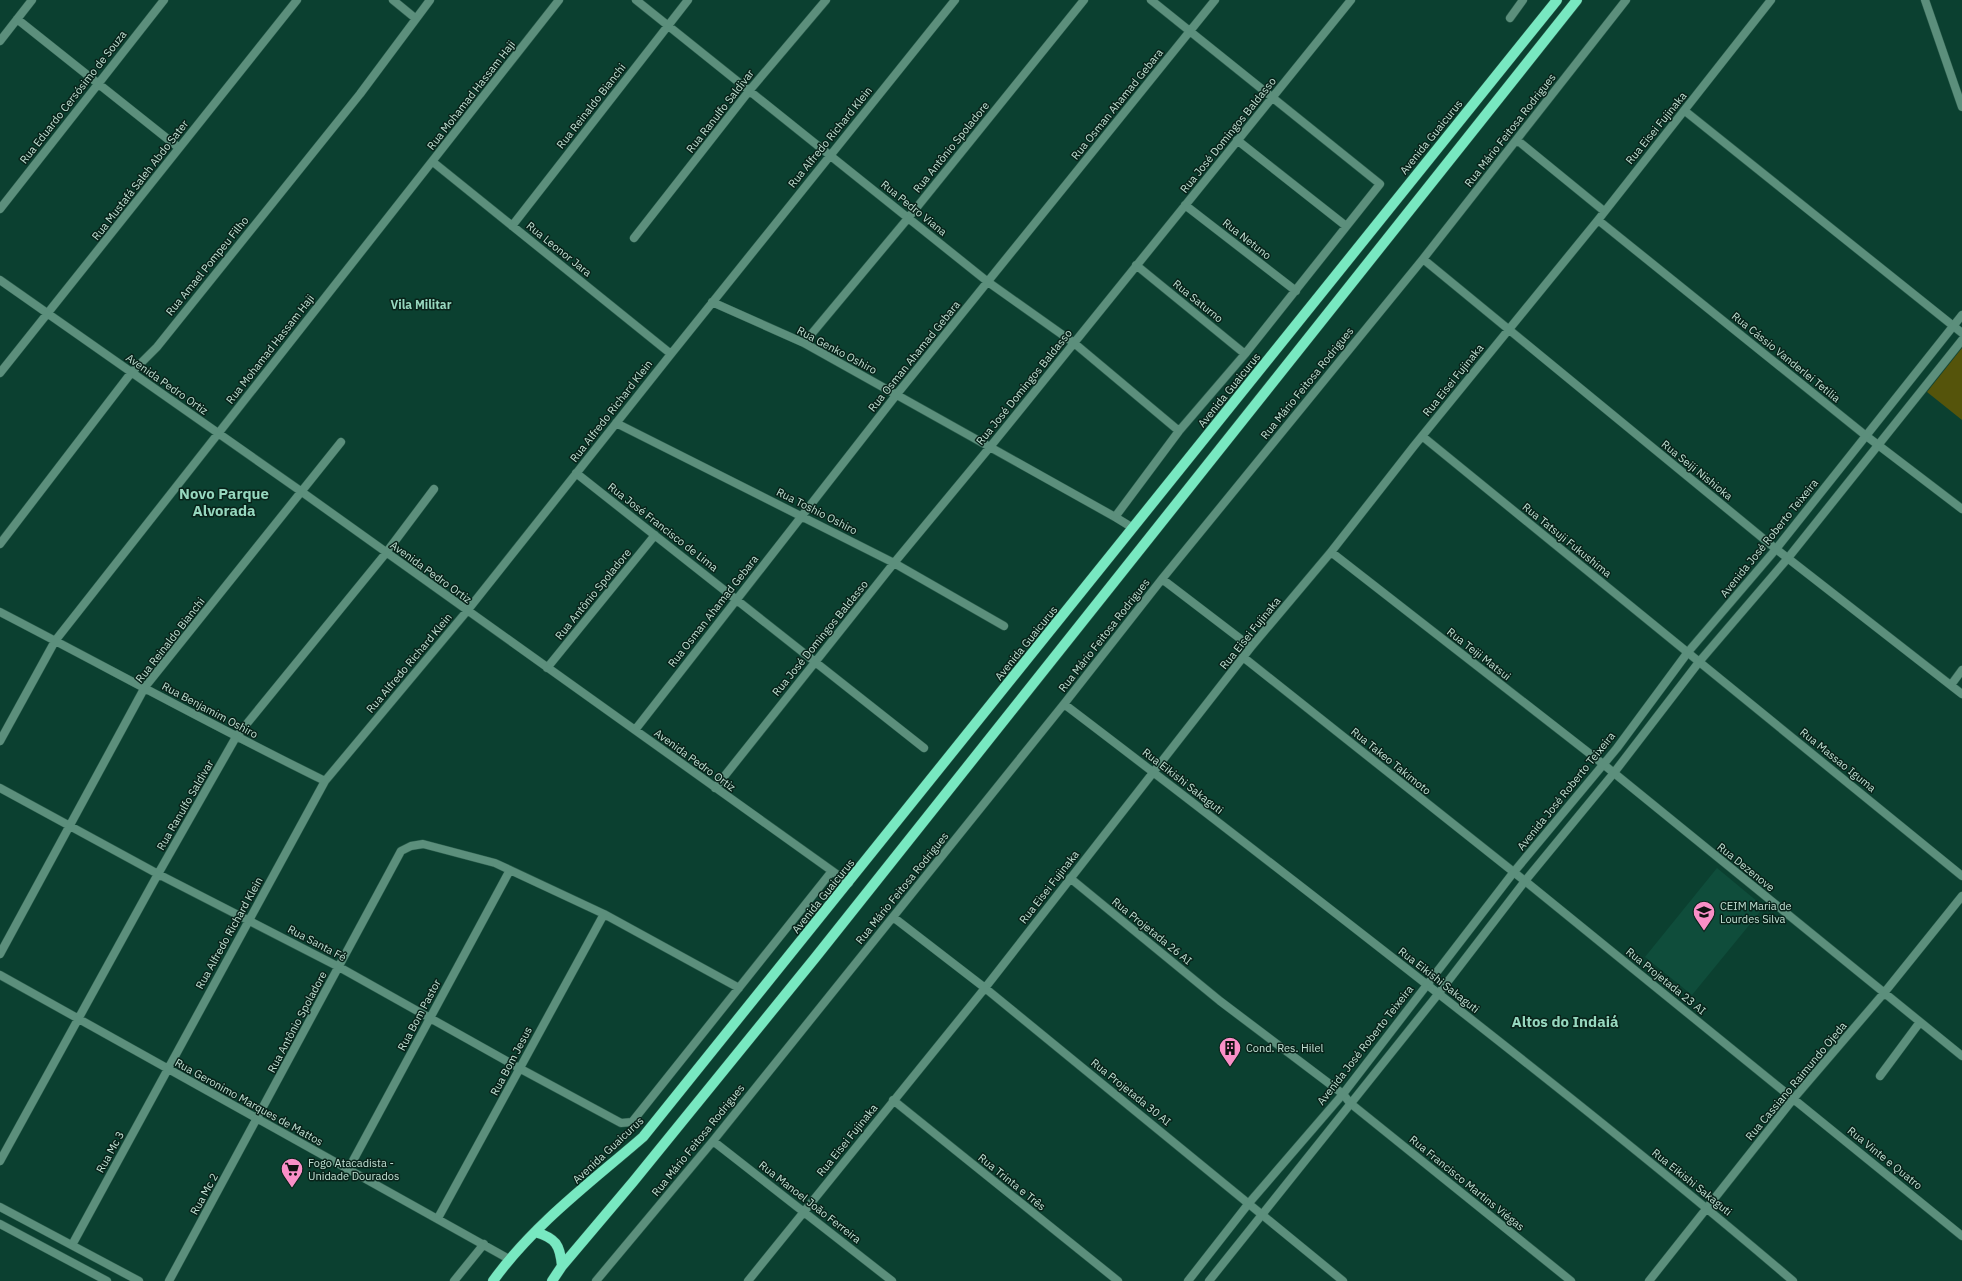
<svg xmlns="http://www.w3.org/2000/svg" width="1962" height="1281" font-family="'IBM Plex Sans',sans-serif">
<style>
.built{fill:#0f4d3b}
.green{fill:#55540b}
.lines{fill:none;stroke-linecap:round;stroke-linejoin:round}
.minor-casing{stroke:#2c5d4d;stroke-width:9}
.tertiary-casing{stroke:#2c5d4d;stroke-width:9}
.primary-casing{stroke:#2c5d4d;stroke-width:11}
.minor{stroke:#5c8f7c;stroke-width:8}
.tertiary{stroke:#5c8f7c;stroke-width:8}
.primary{stroke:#78e8c1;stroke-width:10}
.labels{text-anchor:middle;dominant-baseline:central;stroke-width:3;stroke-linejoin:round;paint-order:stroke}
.street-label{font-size:11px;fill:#c1e0d3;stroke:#08231a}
.poi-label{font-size:11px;fill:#c1e0d3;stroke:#08231a;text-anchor:start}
.neighbourhood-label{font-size:12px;font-weight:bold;fill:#96d7be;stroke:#08231a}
.district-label{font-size:15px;font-weight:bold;fill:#96d7be;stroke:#08231a}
</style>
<rect width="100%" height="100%" fill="#0b4030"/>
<path class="built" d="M1717 868 1764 907 1692 995 1645 957Z"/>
<path class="green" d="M1962 348V420L1927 392Z"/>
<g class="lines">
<g class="minor-casing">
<path id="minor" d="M393 0 415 18
M636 0 988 282 1074 343 1179 431
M1925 0 1962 107
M1510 18 1523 0
M17 19 179 148
M0 41 32 0
M1685 111 1962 333
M1237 140 1346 226
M1517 140 1604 211
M433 162 671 354
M1185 205 1296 291
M0 209 164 0
M1598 220 1865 435 1962 509
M512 226 688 0
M634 238 749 91 826 0
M1423 259 1776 549 1962 694
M1136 265 1245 354
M0 280 302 492 849 883
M712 302 804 343 1115 517 1133 528
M804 343 909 217 1084 0
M0 373 297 0
M616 423 894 563 1004 626
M1422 436 1962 876
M576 473 924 748
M1115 517 1179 431 1245 354 1380 184 1151 0
M0 544 131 373 157 347 360 94 430 0
M1331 552 1603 764 1962 1056
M1162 579 1251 647
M0 612C108 668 215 727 325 781
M1243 657 1525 881 1962 1236
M547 668 655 535
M1951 685 1962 670
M1064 704C1168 783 1271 863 1375 944 1516 1054 1657 1165 1793 1281
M635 730 897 394 1215 0
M0 741 55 641 559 0
M0 788 158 874 339 967 519 1068 621 1123 632 1122 832 871
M715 788 894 563 990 447 1351 0
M1070 878 1220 1001 1343 1094 1350 1103 1571 1281
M893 917 985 988 1343 1281
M0 954 145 687 341 442
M0 975 509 1259
M1880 1076 1920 1022
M893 1100 1118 1281
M713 1141 892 1281
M0 1161 158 874 236 737 386 553 434 489
M348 1170 510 870
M0 1207 139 1281
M438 1218 604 914
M0 1224 107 1281
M72 1245 325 781 467 611 671 354 955 0
M169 1281 401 851 411 846 423 844 495 863 604 914 739 988
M454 1281 484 1244
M596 1281 713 1141 1064 704 1162 579 1423 259 1626 0
M748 1281 985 988 1251 647 1331 552 1414 446 1598 220 1771 0
M1649 1281 1794 1098 1884 993 1962 896"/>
</g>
<g class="tertiary-casing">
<path id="tertiary" d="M1188 1281 1249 1203 1343 1094 1513 873 1617 748 1688 652 1776 549 1962 315
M1209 1281 1439 993 1525 881 1613 774 1699 662 1788 558 1962 340"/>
</g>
<g class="primary-casing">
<path id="primary" d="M535 1232C556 1238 560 1245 562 1266
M493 1281C533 1225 591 1182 643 1137L1557 0
M552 1281 562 1266 633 1182 815 958 1577 0"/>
</g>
<use href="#minor" class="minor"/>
<use href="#tertiary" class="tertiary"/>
<use href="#primary" class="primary"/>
</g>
<defs>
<g id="school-pin" transform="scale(1.15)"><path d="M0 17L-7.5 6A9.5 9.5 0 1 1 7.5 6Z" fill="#fa8fc7" stroke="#08231a"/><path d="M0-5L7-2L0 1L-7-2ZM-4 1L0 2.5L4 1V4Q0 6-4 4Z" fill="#111"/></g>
<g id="building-pin" transform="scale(1.15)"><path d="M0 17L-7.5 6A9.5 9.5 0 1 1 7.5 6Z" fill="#fa8fc7" stroke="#08231a"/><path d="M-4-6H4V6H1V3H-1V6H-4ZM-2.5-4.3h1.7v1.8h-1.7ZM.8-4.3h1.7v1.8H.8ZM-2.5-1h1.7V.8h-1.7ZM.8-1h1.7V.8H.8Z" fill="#111"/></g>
<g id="supermarket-pin" transform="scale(1.15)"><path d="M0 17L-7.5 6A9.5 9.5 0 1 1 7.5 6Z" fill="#fa8fc7" stroke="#08231a"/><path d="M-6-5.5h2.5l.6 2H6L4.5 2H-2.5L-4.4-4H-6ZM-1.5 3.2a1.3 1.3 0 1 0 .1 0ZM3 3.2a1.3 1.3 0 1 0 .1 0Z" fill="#111"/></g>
</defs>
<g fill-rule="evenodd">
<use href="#school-pin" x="1704" y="912"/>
<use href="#building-pin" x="1230" y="1048"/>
<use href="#supermarket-pin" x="292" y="1169"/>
</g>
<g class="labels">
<g class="street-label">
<text transform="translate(471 95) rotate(-52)">Rua Mohamad Hassam Haji</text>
<text transform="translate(73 97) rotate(-52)">Rua Eduardo Cersósimo de Souza</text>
<text transform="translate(1117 104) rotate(-51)">Rua Osman Ahamad Gebara</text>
<text transform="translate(591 106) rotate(-52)">Rua Reinaldo Bianchi</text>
<text transform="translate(720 111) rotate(-52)">Rua Ranulfo Saldivar</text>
<text transform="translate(1656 128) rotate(-51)">Rua Eisei Fujinaka</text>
<text transform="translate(1510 130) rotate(-52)">Rua Mário Feitosa Rodrigues</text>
<text transform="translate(1228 135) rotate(-51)">Rua José Domingos Baldasso</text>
<text transform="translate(830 137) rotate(-51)">Rua Alfredo Richard Klein</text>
<text transform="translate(1431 137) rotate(-51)">Avenida Guaicurus</text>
<text transform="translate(951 147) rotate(-51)">Rua Antônio Spoladore</text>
<text transform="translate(140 180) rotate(-52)">Rua Mustafá Saleh Abdo Sater</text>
<text transform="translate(914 208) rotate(39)">Rua Pedro Viana</text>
<text transform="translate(1247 239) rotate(38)">Rua Netuno</text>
<text transform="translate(559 249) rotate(39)">Rua Leonor Jara</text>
<text transform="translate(207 266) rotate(-51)">Rua Amael Pompeu Filho</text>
<text transform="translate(1198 301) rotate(39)">Rua Saturno</text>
<text transform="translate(270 349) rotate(-52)">Rua Mohamad Hassam Haji</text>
<text transform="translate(837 350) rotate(28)">Rua Genko Oshiro</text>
<text transform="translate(914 356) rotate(-51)">Rua Osman Ahamad Gebara</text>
<text transform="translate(1786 357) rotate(39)">Rua Cássio Vanderlei Tetilia</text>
<text transform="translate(1453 380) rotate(-51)">Rua Eisei Fujinaka</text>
<text transform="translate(1307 383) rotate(-51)">Rua Mário Feitosa Rodrigues</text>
<text transform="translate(167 384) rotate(35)">Avenida Pedro Ortiz</text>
<text transform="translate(1024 387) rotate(-51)">Rua José Domingos Baldasso</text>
<text transform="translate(1229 390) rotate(-51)">Avenida Guaicurus</text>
<text transform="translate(611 411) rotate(-52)">Rua Alfredo Richard Klein</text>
<text transform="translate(1697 470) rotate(39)">Rua Seiji Nishioka</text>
<text transform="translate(817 511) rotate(27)">Rua Toshio Oshiro</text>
<text transform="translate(663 527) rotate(38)">Rua José Francisco de Lima</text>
<text transform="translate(1769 538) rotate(-51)">Avenida José Roberto Teixeira</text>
<text transform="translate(1567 540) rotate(39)">Rua Tatsuji Fukushima</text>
<text transform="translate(431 572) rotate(36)">Avenida Pedro Ortiz</text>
<text transform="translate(593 594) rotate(-51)">Rua Antônio Spoladore</text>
<text transform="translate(713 611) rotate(-52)">Rua Osman Ahamad Gebara</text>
<text transform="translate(1250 633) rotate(-51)">Rua Eisei Fujinaka</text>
<text transform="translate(1104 635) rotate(-52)">Rua Mário Feitosa Rodrigues</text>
<text transform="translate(820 638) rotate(-51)">Rua José Domingos Baldasso</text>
<text transform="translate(170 640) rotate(-52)">Rua Reinaldo Bianchi</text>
<text transform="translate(1026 643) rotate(-51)">Avenida Guaicurus</text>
<text transform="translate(1479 654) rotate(38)">Rua Teiji Matsui</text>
<text transform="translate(409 663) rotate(-50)">Rua Alfredo Richard Klein</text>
<text transform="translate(210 710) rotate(28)">Rua Benjamim Oshiro</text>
<text transform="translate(695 760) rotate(36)">Avenida Pedro Ortiz</text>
<text transform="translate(1838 760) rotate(39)">Rua Massao Iguma</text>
<text transform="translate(1391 761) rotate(39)">Rua Takeo Takimoto</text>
<text transform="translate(1183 781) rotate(38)">Rua Eikishi Sakaguti</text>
<text transform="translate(1566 791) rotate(-51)">Avenida José Roberto Teixeira</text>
<text transform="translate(185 805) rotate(-60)">Rua Ranulfo Saldivar</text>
<text transform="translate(1746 867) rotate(39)">Rua Dezenove</text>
<text transform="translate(1049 887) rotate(-52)">Rua Eisei Fujinaka</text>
<text transform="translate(902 888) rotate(-51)">Rua Mário Feitosa Rodrigues</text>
<text transform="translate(823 896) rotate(-51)">Avenida Guaicurus</text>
<text transform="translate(1152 931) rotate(39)">Rua Projetada 26 AI</text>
<text transform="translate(229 933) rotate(-61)">Rua Alfredo Richard Klein</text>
<text transform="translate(317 943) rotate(28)">Rua Santa Fé</text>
<text transform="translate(1439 980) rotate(38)">Rua Eikishi Sakaguti</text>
<text transform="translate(1666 981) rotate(39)">Rua Projetada 23 AI</text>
<text transform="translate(419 1015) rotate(-62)">Rua Bom Pastor</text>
<text transform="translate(297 1022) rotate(-62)">Rua Antônio Spoladore</text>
<text transform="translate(1365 1045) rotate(-52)">Avenida José Roberto Teixeira</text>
<text transform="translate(511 1061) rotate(-62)">Rua Bom Jesus</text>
<text transform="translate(1796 1081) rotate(-50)">Rua Cassiano Raimundo Ojeda</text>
<text transform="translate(1131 1092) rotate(39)">Rua Projetada 30 AI</text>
<text transform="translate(249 1102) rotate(29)">Rua Geronimo Marques de Mattos</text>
<text transform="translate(698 1140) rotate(-51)">Rua Mário Feitosa Rodrigues</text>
<text transform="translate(847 1140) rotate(-51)">Rua Eisei Fujinaka</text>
<text transform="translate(608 1150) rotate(-43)">Avenida Guaicurus</text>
<text transform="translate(110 1152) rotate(-61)">Rua Mc 3</text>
<text transform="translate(1885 1158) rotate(39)">Rua Vinte e Quatro</text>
<text transform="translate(1012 1182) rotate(39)">Rua Trinta e Três</text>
<text transform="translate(1692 1182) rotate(39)">Rua Eikishi Sakaguti</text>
<text transform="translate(1467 1183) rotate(39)">Rua Francisco Martins Viégas</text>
<text transform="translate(204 1194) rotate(-61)">Rua Mc 2</text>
<text transform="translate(810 1202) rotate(38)">Rua Manoel João Ferreira</text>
</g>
<g class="poi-label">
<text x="1720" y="906">CEIM Maria de<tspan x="1720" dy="13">Lourdes Silva</tspan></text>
<text x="1246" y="1048">Cond. Res. Hilel</text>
<text x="308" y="1163">Fogo Atacadista -<tspan x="308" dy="13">Unidade Dourados</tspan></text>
</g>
<g class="neighbourhood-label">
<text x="421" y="304">Vila Militar</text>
</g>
<g class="district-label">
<text x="224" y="493">Novo Parque<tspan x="224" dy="17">Alvorada</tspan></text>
<text x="1565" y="1021">Altos do Indaiá</text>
</g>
</g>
</svg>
